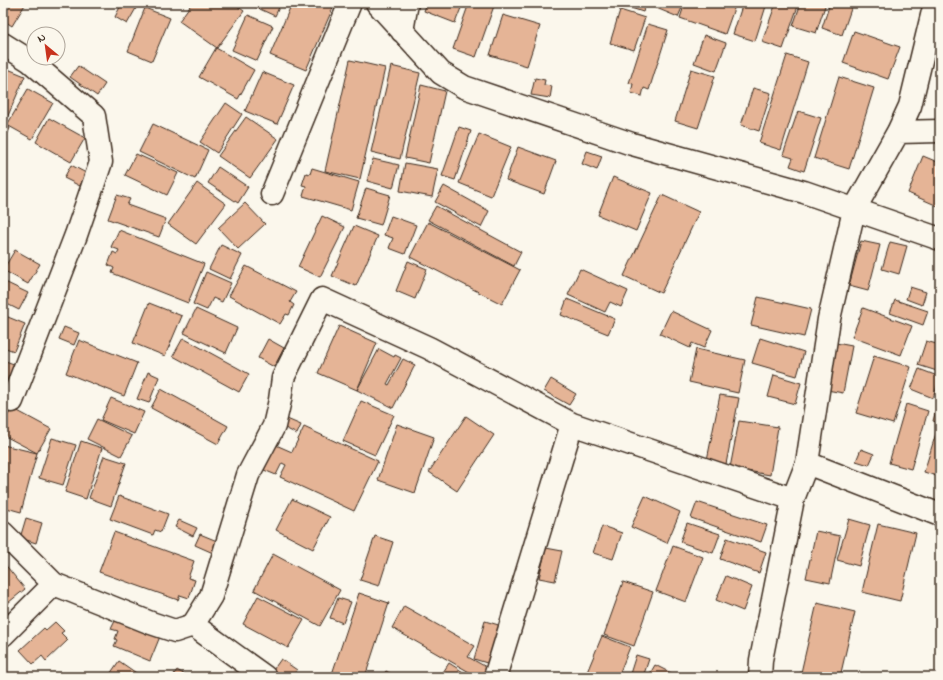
<svg xmlns="http://www.w3.org/2000/svg" width="943" height="680" font-family="'Indie Flower',sans-serif">
<style>
.building{fill:#e5b496;stroke:#3b2a1e}
.lines{fill:none;stroke-linecap:round;stroke-linejoin:round}
.street-casing{stroke:#3b2a1e;stroke-width:25}
.street{stroke:#fbf7ec;stroke-width:22}
</style>
<rect width="100%" height="100%" fill="#fbf7ec"/>
<filter id="ink" filterUnits="userSpaceOnUse"><feTurbulence type="fractalNoise" baseFrequency=".025" numOctaves="2"/><feDisplacementMap in="SourceGraphic" scale="8" xChannelSelector="R" yChannelSelector="G"/><feConvolveMatrix kernelMatrix="1 2 1 2 8 2 1 2 1" color-interpolation-filters="sRGB"/></filter>
<g filter="url(#ink)">
<path class="building" d="M3 3H26L12 26 3 20Z
M122 3H139L127 24 115 17Z
M192 3H233L244 11 217 48 179 21Z
M249 3H281L275 16 249 4Z
M292 3H335L306 70 270 55Z
M427 3H463L455 23 424 11Z
M469 3H495L476 57 453 49Z
M623 3H646L643 12 622 5Z
M650 3H684L678 17 649 5Z
M685 3H736L725 34 680 18Z
M743 3H767L755 41 733 34Z
M776 3H799L783 49 762 42Z
M801 3H826L816 33 793 26Z
M830 3H853L842 35 822 28Z
M145 8 170 18 152 61 128 51Z
M620 10 645 18 634 50 610 43Z
M248 15 273 26 257 61 232 50Z
M503 15 540 26 527 66 490 55Z
M648 24 668 30 649 90 644 88 642 96 631 93 633 84 629 83Z
M854 31 900 47 888 79 843 63Z
M704 35 726 43 716 71 694 63Z
M216 48 254 70 238 99 199 77Z
M787 55 808 62 781 150 759 143Z
M350 60 385 68 360 179 325 171Z
M78 66 105 84 97 96 70 77Z
M391 66 420 73 400 159 371 152Z
M3 67 25 76 7 118 3 116Z
M691 69 715 76 698 128 675 121Z
M262 72 294 85 277 124 245 111Z
M839 77 874 88 849 169 814 158Z
M535 78 545 80 544 85 552 86 550 98 531 95Z
M421 85 445 91 429 163 405 158Z
M753 88 771 93 759 131 741 125Z
M28 89 53 103 32 139 7 125Z
M226 103 242 114 217 153 200 142Z
M798 111 821 118 804 171 790 166 793 158 783 155Z
M246 117 278 139 250 178 218 156Z
M49 118 85 138 71 162 36 142Z
M153 124 208 150 195 179 139 152Z
M3 125 10 128 3 144Z
M459 127 471 131 455 180 442 176Z
M479 134 511 147 491 196 459 183Z
M518 147 556 161 544 194 506 180Z
M587 151 602 156 597 170 582 164Z
M136 154 178 173 167 195 125 175Z
M923 156 940 163V207L908 193Z
M373 159 399 165 393 188 367 181Z
M405 163 438 169 432 197 400 191Z
M71 165 86 173 80 186 64 178Z
M218 167 248 187 238 203 208 183Z
M312 168 359 182 351 210 303 196 306 186 302 185 306 173 310 174Z
M613 177 652 193 636 231 598 215Z
M197 183 226 204 196 244 168 224Z
M444 186 489 211 481 227 435 202Z
M366 188 390 195 381 225 356 218Z
M117 195 130 199 127 205 166 219 159 237 108 219Z
M662 195 699 212 661 293 624 276Z
M245 203 265 224 238 249 218 228Z
M436 206 521 252 514 266 428 220Z
M322 216 345 227 320 277 298 267Z
M391 216 416 225 405 254 389 248 393 238 384 235Z
M428 222 520 270 502 304 410 257Z
M354 226 378 236 356 286 332 276Z
M119 230 204 264 188 303 112 273 114 268 108 265 113 252 117 254 119 250 111 247Z
M861 241 880 245 868 291 849 286Z
M890 242 907 246 899 274 882 269Z
M221 245 242 255 230 279 209 269Z
M15 250 40 264 28 284 3 270Z
M408 261 427 269 415 299 396 291Z
M246 266 296 292 290 302 294 305 289 315 286 314 280 324 229 296Z
M580 269 628 291 621 307 610 302 605 312 568 295Z
M206 272 231 283 222 302 213 298 207 310 193 304Z
M3 281 28 293 19 310 3 302Z
M910 287 926 292 922 305 906 299Z
M758 297 811 309 804 337 751 325Z
M567 299 615 319 608 334 561 315Z
M895 300 928 311 923 325 890 313Z
M149 303 182 316 165 356 133 343Z
M863 308 912 326 901 355 852 337Z
M196 309 237 328 226 353 184 333Z
M671 311 712 330 704 348 692 343 690 348 660 334Z
M3 315 25 324 14 351 3 347Z
M339 326 377 343 357 390 318 373Z
M64 327 79 333 74 345 59 339Z
M183 338 249 374 239 392 173 356Z
M760 338 804 352 797 376 752 363Z
M268 339 284 348 274 367 258 358Z
M79 340 137 363 124 396 66 373Z
M926 341 940 345V372L918 365Z
M836 343 852 346 843 393 827 390Z
M379 349 394 357 395 355 401 358 387 384 389 385 403 359 415 365 393 408 357 390Z
M696 349 745 360 738 393 689 382Z
M874 356 911 367 893 424 856 413Z
M3 360 19 366 3 394Z
M919 369 940 377 933 398 911 389Z
M148 372 159 377 149 403 137 399Z
M774 375 801 383 795 404 768 397Z
M551 379 576 394 569 405 544 391Z
M161 389 228 426 218 444 151 408Z
M720 395 739 398 726 464 707 460Z
M940 395V423L933 421Z
M111 398 144 412 134 434 101 420Z
M361 401 394 415 375 455 343 441Z
M906 404 928 411 911 469 889 463Z
M12 408 51 429 37 453 3 435V423Z
M466 416 494 435 457 491 429 472Z
M97 419 132 436 121 456 87 439Z
M287 419 301 425 297 434 283 427Z
M739 421 778 427 770 475 730 468Z
M397 424 434 437 415 493 378 480Z
M304 427 378 461 354 511 280 477 286 465 282 463 276 475 264 470 276 445 292 452Z
M937 430 940 431V477L924 472Z
M52 438 76 445 63 485 39 478Z
M81 441 102 448 86 499 65 492Z
M3 445 37 453 21 512 3 507Z
M861 449 874 454 869 465 856 461Z
M104 456 126 463 111 506 89 498Z
M119 496 168 514 161 532 155 530 153 535 110 519Z
M645 496 680 512 667 543 631 527Z
M292 499 330 517 313 549 276 530Z
M697 502 767 525 761 542 691 518Z
M26 518 42 523 36 543 20 538Z
M849 519 870 525 859 566 837 560Z
M179 520 197 528 193 536 175 527Z
M687 523 720 534 713 553 680 542Z
M878 524 916 533 900 601 862 592Z
M602 526 622 533 613 559 593 553Z
M816 531 840 536 830 583 806 578Z
M114 532 194 561 188 578 195 580 189 598 180 595 178 600 99 572Z
M200 534 217 541 213 553 195 545Z
M375 536 393 542 379 586 360 580Z
M727 538 766 552 759 573 720 559Z
M673 546 703 557 686 602 656 591Z
M546 548 562 551 555 581 539 578Z
M273 554 340 590 320 626 254 590Z
M3 562 25 589 3 607Z
M726 576 752 587 743 611 716 600Z
M623 582 653 592 634 646 604 635Z
M359 593 389 603 365 677H331Z
M258 596 304 620 288 648 243 624Z
M338 598 351 602 343 623 330 618Z
M817 603 855 612 840 677H800Z
M404 606 475 646 468 657 488 668 482 677H478L392 628Z
M116 611 161 634 150 661 114 646 117 640 115 639 118 631 111 629 115 621 112 620Z
M485 621 502 626 490 664 474 659Z
M55 622 64 631 61 633 68 640 46 661 42 656 33 664 20 650 44 628 46 630Z
M602 636 630 647 618 677H585Z
M636 655 649 659 643 677H629Z
M281 659 297 670 292 677H268Z
M119 661 142 677H108Z
M449 663 471 677H440Z
M655 665 679 677H648Z
M177 670 188 677H172Z
M386 671 397 677H382Z"/>
<g class="lines">
<g class="street-casing">
<path id="street" d="M377 3 441 73 464 87 632 144 804 192 940 239
M402 31 407 3
M3 44 30 61 94 116 101 162 76 235 12 401
M898 132 940 131
M272 194 350 3
M807 463 940 515
M3 533 54 584 151 623 175 631 193 625 211 596 248 475 274 426 280 400 283 378 322 299 429 348 572 424 793 499
M193 625 265 677
M3 635 54 584
M495 677 572 424
M760 677 761 660 793 499 807 463 829 319 854 210 898 132 910 106 935 3"/>
</g>
<use href="#street" class="street"/>
</g>
</g>
<rect width="943" height="680" fill="none" stroke="#fbf7ec" stroke-width="16"/>
<rect x="8" y="8" width="927" height="664" fill="none" stroke="#3b2a1e" stroke-width="1.5" filter="url(#ink)"/>
<g transform="translate(46 46) rotate(331)"><circle r="19" fill="#fbf7ec" stroke="#aea59a"/>
<path d="M0-3L7 15L0 10L-7 15Z" fill="#c8321e"/>
<text y="-6" font-size="11" font-weight="bold" text-anchor="middle" fill="#3b2a1e">N</text>
</g>
</svg>
